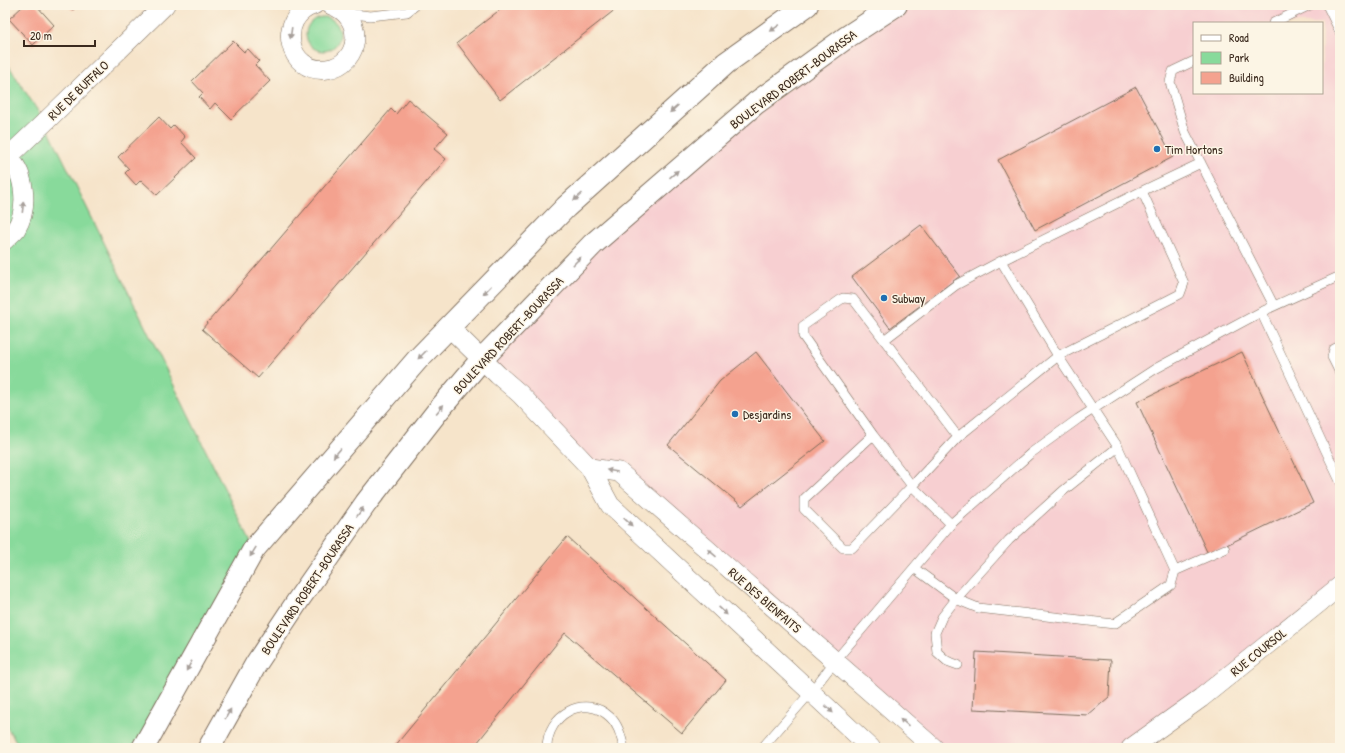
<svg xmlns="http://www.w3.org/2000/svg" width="1345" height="753" font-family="'Patrick Hand',sans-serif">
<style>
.built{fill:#f7cfd1;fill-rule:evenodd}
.green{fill:#88da9b;stroke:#62825c}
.building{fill:#f4a28f}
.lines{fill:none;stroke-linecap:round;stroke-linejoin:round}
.lane-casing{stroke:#7c6b5a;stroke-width:10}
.street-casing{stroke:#7c6b5a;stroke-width:20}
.highway-casing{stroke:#7c6b5a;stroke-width:24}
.lane{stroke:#fff;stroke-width:9}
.street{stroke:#fff;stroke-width:19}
.highway{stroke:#fff;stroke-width:22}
.oneway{fill:#a79f9a}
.poi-dot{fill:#1f6fb2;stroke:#fcf5e5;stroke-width:1.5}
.labels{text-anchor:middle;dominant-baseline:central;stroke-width:3;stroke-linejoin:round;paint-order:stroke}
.street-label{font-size:13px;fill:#3b2a1e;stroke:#fcf5e5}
.poi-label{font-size:13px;fill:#3b2a1e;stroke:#fcf5e5;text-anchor:start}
</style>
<rect width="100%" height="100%" fill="#fcf5e5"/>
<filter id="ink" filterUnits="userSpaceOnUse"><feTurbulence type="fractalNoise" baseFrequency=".025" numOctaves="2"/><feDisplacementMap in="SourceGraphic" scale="8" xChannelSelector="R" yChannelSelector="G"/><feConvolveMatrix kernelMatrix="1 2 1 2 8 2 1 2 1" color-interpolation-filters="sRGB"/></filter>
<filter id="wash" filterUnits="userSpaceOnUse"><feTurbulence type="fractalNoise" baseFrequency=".012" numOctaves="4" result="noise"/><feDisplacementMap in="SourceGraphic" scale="16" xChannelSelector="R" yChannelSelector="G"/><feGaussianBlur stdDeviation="0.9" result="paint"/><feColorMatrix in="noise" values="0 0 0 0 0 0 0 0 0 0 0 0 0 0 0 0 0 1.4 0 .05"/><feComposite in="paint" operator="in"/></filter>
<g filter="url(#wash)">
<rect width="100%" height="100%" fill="#f6e4ca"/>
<path class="built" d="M896 5H1340V586L1131 748H934L619 472 590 468 482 359 593 244ZM1194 23H1322V93H1194Z"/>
<path class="green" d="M306 34a17 17 0 1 1 34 0a17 17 0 1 1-34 0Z
M5 60 45 122 254 549 143 748H21L5 725Z"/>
<g id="blocks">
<path class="building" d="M24 5H36L54 25 33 45 9 19Z
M67 5H78L73 10Z
M506 5H621L500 100 457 43Z
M233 41 244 52 248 49 259 61 255 65 270 81 231 119 215 103 210 109 199 97 203 93 192 81Z
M1136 87 1173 157 1035 230 998 160Z
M408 99 448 133 434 149 446 159 258 378 202 329 391 109 396 114Z
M159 117 170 129 174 125 185 137 181 142 196 158 157 195 141 180 136 185 125 173 129 169 118 157Z
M921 225 960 276 890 328 852 277Z
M756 352 825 441 742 506 668 445 720 381Z
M1242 352 1313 503 1208 554 1137 402Z
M567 537 726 680 682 733 565 633 473 748H397L395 746Z
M976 652 1111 660 1109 697 1088 715 973 709Z"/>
</g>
</g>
<g filter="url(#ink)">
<use href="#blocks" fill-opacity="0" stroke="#7c6b5a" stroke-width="1"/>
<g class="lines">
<g class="lane-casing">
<path id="lane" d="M1327 5 1340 32
M346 13 370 16 407 12 416 5
M1273 23 1310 5
M1194 61 1173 71 1170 82 1185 132 1274 306
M1261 312 1340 481
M884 340 956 285 1001 261
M1340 346 1334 349 1332 357 1340 373
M873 435 912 486 958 437 853 299 843 298 803 326V336L873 435 804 499V509L843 548H852L912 486 951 524
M958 437 1058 356 1180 294 1184 283 1142 191 1201 163
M914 568 956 599 978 608 1114 624 1171 585 1175 571 1118 447 1058 356 1001 261 1142 191
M1175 571 1225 549
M958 665 947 661 937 652 935 633 942 617 956 599 1009 540 1063 491 1118 447
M547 748C547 715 584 693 610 717 619 725 621 737 624 748
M762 748 811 692 835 661 951 524 1031 453 1078 419 1155 369 1261 312 1340 276"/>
</g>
<g class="street-casing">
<path id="street" d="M314 5C275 17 288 75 327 69 362 64 365 16 331 5
M5 155C26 170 29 208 16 229 13 233 8 236 5 240
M8 157 45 122 165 5
M450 328 498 375 520 394 590 468 610 505 871 748
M590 468 619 472 934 748
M1131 748 1201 698 1340 586"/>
</g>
<g class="highway-casing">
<path id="highway" d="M143 748 254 549 417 360 566 207 726 63 807 5
M209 748 256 664 299 599 366 503 437 412 482 359 593 244 756 103 847 37 896 5"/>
</g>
<use href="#lane" class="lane"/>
<use href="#street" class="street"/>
<use href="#highway" class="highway"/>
</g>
<defs><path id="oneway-solid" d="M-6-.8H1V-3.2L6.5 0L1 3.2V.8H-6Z"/></defs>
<g class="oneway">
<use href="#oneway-solid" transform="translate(775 28) rotate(145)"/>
<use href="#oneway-solid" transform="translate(291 33) rotate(98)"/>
<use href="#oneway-solid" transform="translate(674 109) rotate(138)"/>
<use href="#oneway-solid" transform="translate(674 174) rotate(-41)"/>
<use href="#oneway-solid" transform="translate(578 197) rotate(138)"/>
<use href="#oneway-solid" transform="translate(23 207) rotate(-83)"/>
<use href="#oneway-solid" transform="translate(577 261) rotate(-46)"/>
<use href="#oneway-solid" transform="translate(487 290) rotate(134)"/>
<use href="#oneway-solid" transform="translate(422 355) rotate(135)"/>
<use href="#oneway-solid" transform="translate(440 409) rotate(-50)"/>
<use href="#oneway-solid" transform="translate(337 453) rotate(131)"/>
<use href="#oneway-solid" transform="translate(612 471) rotate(-170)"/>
<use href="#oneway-solid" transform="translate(360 512) rotate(-55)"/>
<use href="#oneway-solid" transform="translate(628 522) rotate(43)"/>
<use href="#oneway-solid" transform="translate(253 552) rotate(122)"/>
<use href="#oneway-solid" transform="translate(712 553) rotate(-139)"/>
<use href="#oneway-solid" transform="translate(723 611) rotate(43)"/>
<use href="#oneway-solid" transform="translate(189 666) rotate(119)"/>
<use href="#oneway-solid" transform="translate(829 709) rotate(43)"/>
<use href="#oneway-solid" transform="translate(228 714) rotate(-60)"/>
<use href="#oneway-solid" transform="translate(904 722) rotate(-139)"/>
</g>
</g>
<g class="poi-dot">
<circle cx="1157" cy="149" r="4"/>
<circle cx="884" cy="298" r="4"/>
<circle cx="735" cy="414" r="4"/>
</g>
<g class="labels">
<g class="street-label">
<text transform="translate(793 79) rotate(-37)">BOULEVARD ROBERT-BOURASSA</text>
<text transform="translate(78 90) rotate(-44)">RUE DE BUFFALO</text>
<text transform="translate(508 335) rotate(-47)">BOULEVARD ROBERT-BOURASSA</text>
<text transform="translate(307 589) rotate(-56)">BOULEVARD ROBERT-BOURASSA</text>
<text transform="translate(765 600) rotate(41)">RUE DES BIENFAITS</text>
<text transform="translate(1258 652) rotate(-39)">RUE COURSOL</text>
</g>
<g class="poi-label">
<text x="1165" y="149">Tim Hortons</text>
<text x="892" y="298">Subway</text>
<text x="743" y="414">Desjardins</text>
</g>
</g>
<rect width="1345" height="753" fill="none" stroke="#fcf5e5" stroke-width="20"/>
<rect x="1193" y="22" width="130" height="72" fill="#fcf5e5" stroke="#afa495"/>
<rect x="1201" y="35" width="20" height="6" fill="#ffffff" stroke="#afa495"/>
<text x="1229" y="42" font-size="12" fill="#3b2a1e">Road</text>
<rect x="1201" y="52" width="20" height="12" fill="#88da9b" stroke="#afa495"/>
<text x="1229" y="62" font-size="12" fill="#3b2a1e">Park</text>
<rect x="1201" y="72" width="20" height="12" fill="#f4a28f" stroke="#afa495"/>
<text x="1229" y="82" font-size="12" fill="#3b2a1e">Building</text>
<path d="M24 40v6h71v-6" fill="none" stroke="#3b2a1e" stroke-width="2"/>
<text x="30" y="40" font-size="12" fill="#3b2a1e" stroke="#fcf5e5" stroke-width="3" paint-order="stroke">20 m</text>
</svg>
